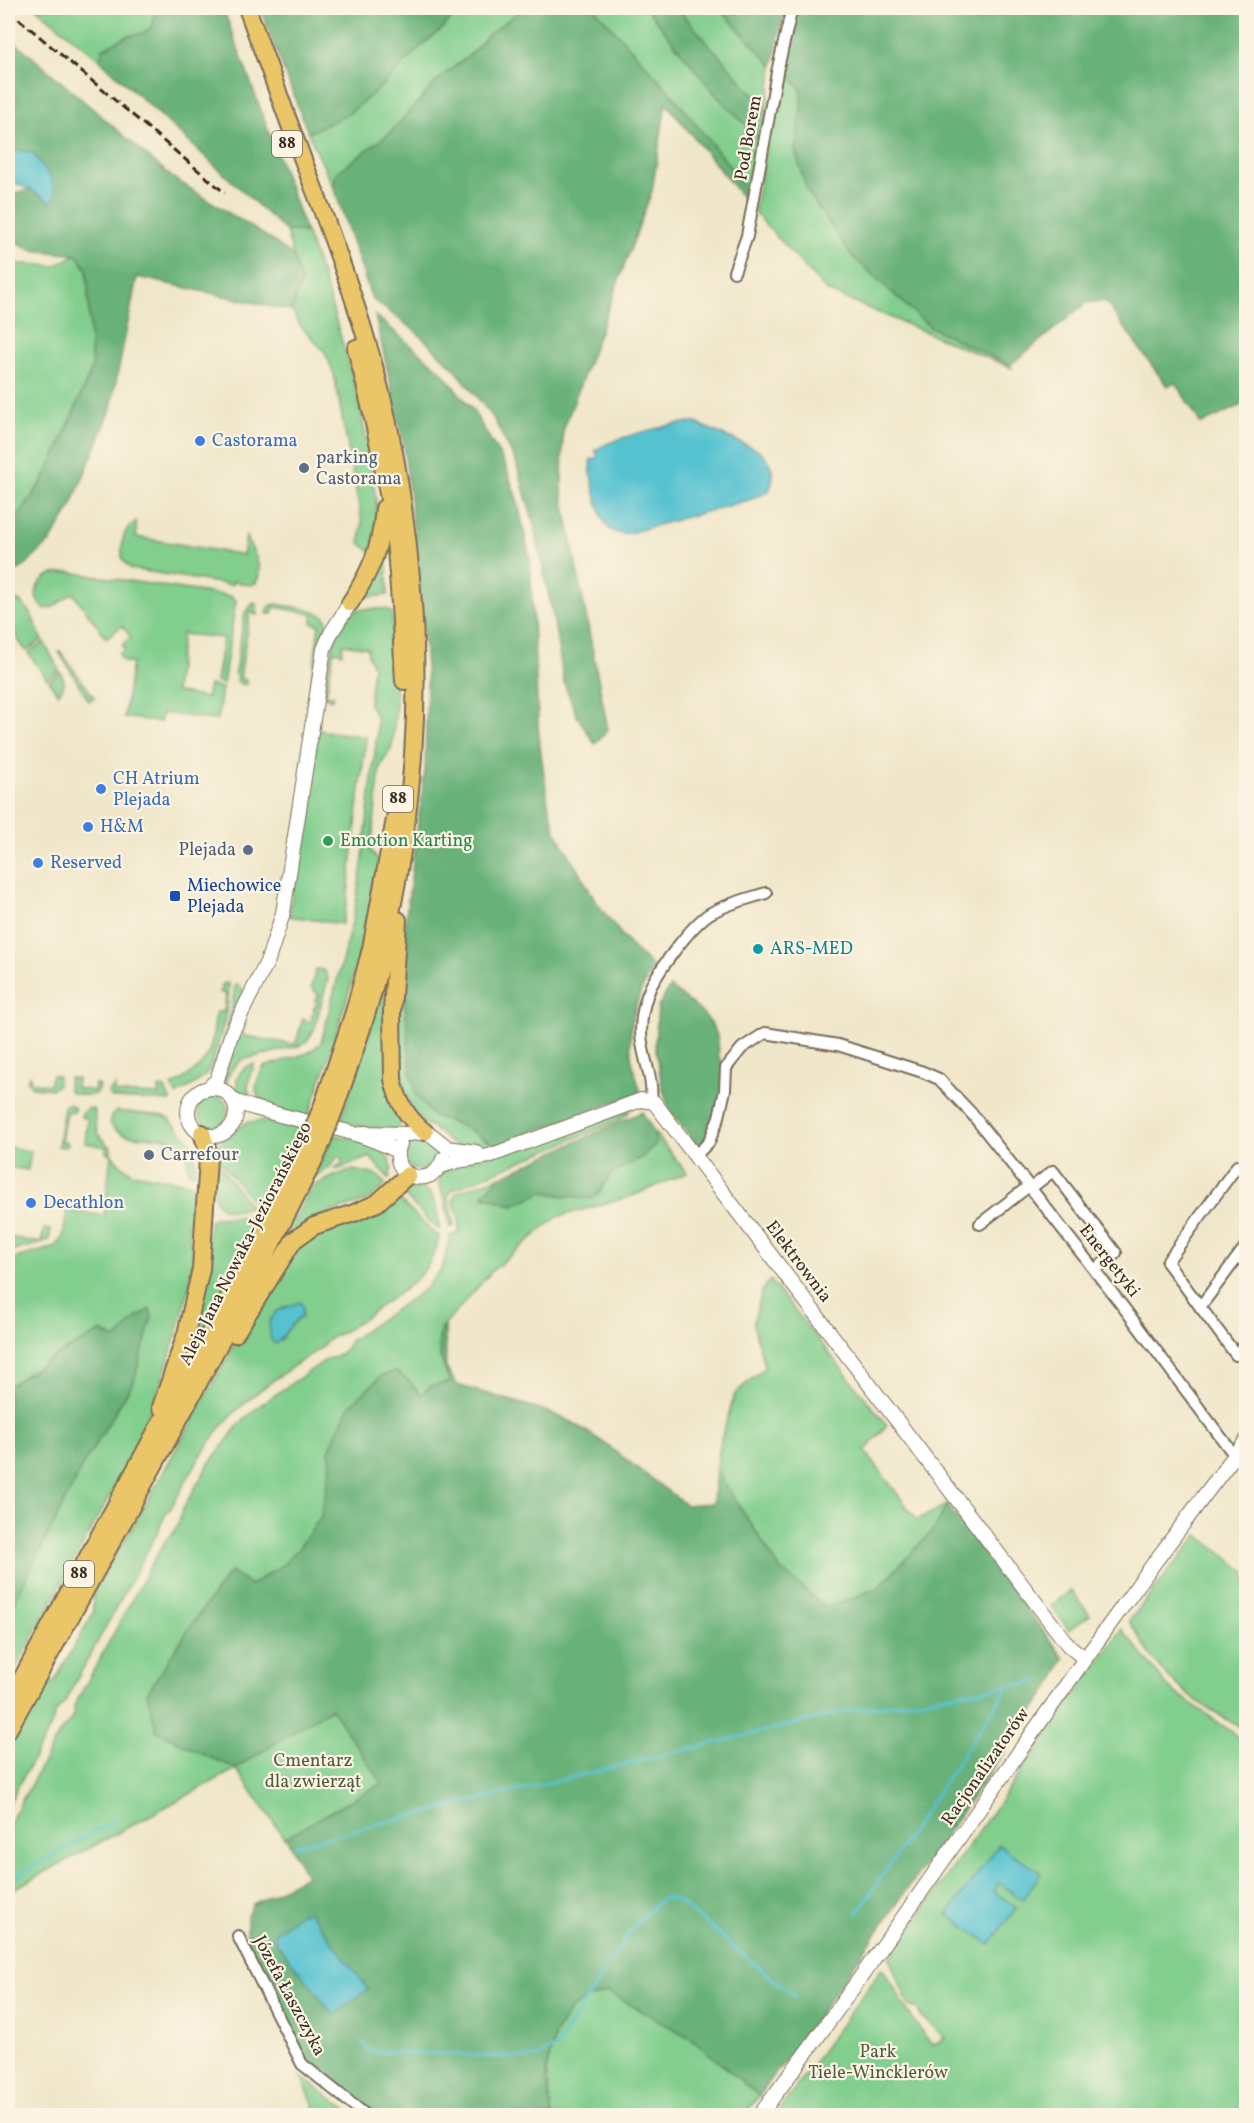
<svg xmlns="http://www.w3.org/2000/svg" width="1254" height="2123" font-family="Vollkorn,serif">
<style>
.green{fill:#81ce8d;stroke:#5e7c56;stroke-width:1.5;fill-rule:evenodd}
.forest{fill:#68b178;stroke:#526e4b;stroke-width:1.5}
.water{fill:#57c2d0;stroke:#497677;stroke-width:1.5}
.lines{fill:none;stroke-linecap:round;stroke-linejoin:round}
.stream{stroke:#57c2d0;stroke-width:3}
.minor-casing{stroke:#7a6c5a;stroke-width:14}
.tertiary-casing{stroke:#7a6c5a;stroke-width:16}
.primary-casing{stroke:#7a6c5a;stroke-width:20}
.minor{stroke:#fff;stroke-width:10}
.tertiary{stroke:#fff;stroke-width:14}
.primary{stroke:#ebc669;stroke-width:16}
.rail{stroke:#3b2a1e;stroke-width:3;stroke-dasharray:9 4.5;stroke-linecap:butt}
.primary-bridge-casing{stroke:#7a6c5a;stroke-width:20;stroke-linecap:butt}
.primary-bridge{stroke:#ebc669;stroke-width:16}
.shop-dot{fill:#3f7fe0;stroke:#fcf5e5;stroke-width:2}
.service-dot{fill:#5c6f8a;stroke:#fcf5e5;stroke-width:2}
.leisure-dot{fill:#2e9e5b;stroke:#fcf5e5;stroke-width:2}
.transit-dot{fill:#1a4fb4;stroke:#fcf5e5;stroke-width:2}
.culture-dot{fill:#0f9aa8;stroke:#fcf5e5;stroke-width:2}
.labels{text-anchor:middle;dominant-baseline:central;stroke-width:4.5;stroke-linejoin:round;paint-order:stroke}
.shield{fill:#fcf5e5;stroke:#75675a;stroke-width:1.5}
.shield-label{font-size:16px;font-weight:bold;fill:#3b2a1e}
.street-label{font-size:18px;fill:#3b2a1e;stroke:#fcf5e5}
.shop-label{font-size:18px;fill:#366cbe;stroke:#fcf5e5;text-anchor:start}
.service-label{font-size:18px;fill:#4e5e75;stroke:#fcf5e5;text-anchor:start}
.leisure-label{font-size:18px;fill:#27864d;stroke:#fcf5e5;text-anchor:start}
.transit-label{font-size:18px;fill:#164399;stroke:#fcf5e5;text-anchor:start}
.culture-label{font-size:18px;fill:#0d838f;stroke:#fcf5e5;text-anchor:start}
.park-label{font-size:18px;fill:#505b3f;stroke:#fcf5e5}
</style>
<rect width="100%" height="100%" fill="#fcf5e5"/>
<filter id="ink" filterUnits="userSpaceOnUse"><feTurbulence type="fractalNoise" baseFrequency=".0167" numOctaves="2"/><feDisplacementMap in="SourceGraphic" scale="12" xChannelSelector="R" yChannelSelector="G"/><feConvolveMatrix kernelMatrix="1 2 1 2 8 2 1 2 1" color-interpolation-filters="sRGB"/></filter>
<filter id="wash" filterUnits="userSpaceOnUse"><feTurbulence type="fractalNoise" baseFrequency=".008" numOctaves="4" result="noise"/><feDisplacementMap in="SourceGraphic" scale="24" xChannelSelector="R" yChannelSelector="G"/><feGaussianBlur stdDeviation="1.35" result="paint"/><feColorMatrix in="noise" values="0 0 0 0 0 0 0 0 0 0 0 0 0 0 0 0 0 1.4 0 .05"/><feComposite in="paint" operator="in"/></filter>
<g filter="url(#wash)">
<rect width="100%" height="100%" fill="#f0e6c9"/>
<path class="green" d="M36 8H156L153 27 143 33 127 36 103 49 100 60Z
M460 8H524L489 34 473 52 437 81 390 133 336 173 334 188 308 133 348 114 381 87 421 46 442 29Z
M594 8H646L716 95 761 140 750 197 727 163 669 91Z
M677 8H719L773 66 767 110Z
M782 68 801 89V107L930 327 1010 365 1012 368 827 291 754 212Z
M286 231 306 232 324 281 357 392 371 461 377 509 372 553 360 543 362 522 334 374 325 352 300 325 292 311 301 281Z
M77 254 87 270 92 368 59 448 40 485 8 530V263L55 266Z
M136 521V537L243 555 246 537C253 552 265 567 256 583L249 585 233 581 232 585 131 569 122 559C122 543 121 531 136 521Z
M386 545 388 595 366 597 365 593 375 576Z
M69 572 229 596 236 600 223 684 216 682 223 638 182 634 175 692 206 698 209 685 222 688 218 718 214 720 162 713 160 722 124 717 132 663 124 662 119 654 125 649 122 645 131 637 122 626 106 638 73 593 53 607 45 609C31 599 35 582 50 575 56 573 63 573 69 572Z
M8 597C28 600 35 623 42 640L26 651 11 630 8 632Z
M254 603 257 605V615L250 612 240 678 246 680V684L243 685 238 682 235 673 245 612Z
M275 604C286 606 322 609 326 619 327 621 327 626 327 629L310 694 319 625 312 623V614L274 607 272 614H268L267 612 270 606Z
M359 609H386L392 613 396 706 392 747 380 767 371 850 380 864 379 876C360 958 337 1038 308 1117 279 1110 239 1107 264 1067L308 1053 321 1043 354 914 362 866 377 734 376 717 369 704 373 666 368 655V648L343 644 342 653 334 651 326 695 334 696 331 700 324 696C326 670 334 620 359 609Z
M44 642 59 670 47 679 28 653Z
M60 651 94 697 89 701 59 652Z
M60 672C66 682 65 686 58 694L49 681Z
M318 730 366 737 347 902 342 924 289 916Z
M401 955 411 1072 432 1115 467 1128 496 1146C481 1149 465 1151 451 1143 446 1141 442 1134 437 1131 432 1126 423 1124 418 1119 389 1087 400 997 401 955Z
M316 969 324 970 328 979 314 1030 307 1041 299 1046 242 1060 231 1070 226 1084 223 1083 234 1042 243 1022 246 1023 242 1033 245 1036 291 1044 296 1043 303 1018 309 1022 313 1019 311 1016 315 1012 313 1009 317 1004 315 1000 319 996 311 987Z
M385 972V1038L401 1121 397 1130 339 1124 367 1042Z
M228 983C233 995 215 1061 207 1073 201 1082 185 1089 176 1095L171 1086C179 1083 185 1078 192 1073 215 1054 212 1039 216 1012H224L226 994 219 992 223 984Z
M237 984 245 992 224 1040 231 1014 235 986Z
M254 1064V1067C247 1077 246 1090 252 1101L240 1098C233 1083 237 1068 254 1064Z
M30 1075 31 1082 49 1085 52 1075 58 1076 57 1085 52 1089 32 1087 27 1080Z
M69 1078 77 1079 76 1088 94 1091 95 1084 99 1086C98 1100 81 1095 70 1092L68 1087Z
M115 1086V1093L159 1095V1088H164L171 1101 112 1098 108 1092Z
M198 1111a15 15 0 1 1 30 0a15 15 0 1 1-30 0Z
M69 1104 74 1107V1112H66L61 1141 68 1143V1145L66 1147 58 1146 64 1106Z
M88 1108 95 1110C94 1126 97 1138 111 1147V1154L123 1167 133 1173 193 1184 189 1226 190 1242 196 1258 182 1316 161 1384 135 1449 8 1683V1614L83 1465 134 1381 136 1318 116 1339 102 1331 57 1355 8 1386V1260L56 1247 63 1237 67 1210 104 1216 111 1155 106 1153V1147L85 1143 88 1119 81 1117 82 1113Z
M631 1110 621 1119 452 1190 448 1196 454 1226 450 1228 445 1201 439 1184 441 1175 449 1167Z
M116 1111 164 1116 168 1118 195 1146V1173L192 1174 188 1170 187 1151C180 1144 168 1137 158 1137 141 1136 121 1140 110 1123L112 1116Z
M264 1121 284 1123 302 1127 274 1195 255 1204 216 1156 215 1146 247 1122Z
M654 1132 687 1173 632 1196 557 1217 492 1271 440 1330V1357L450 1382 421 1395 408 1380 381 1376 350 1406 329 1451 331 1465 321 1517 299 1548 284 1564 251 1585 230 1572 194 1621 147 1693 236 1768 331 1708 382 1783 285 1838 236 1769 8 1892V1826L60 1732C68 1725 76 1716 74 1706L151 1565 167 1538 173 1534 179 1522 181 1512 209 1464 240 1423 259 1406 327 1359C337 1358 347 1349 350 1341L425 1289 443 1267 450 1236 459 1233V1217L453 1202 456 1193 499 1177 483 1196 513 1205 543 1192 568 1197 598 1194 611 1174 642 1157 655 1145Z
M334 1135C358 1140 382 1140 392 1166L389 1179 370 1157 339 1169H333L342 1163 343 1159 338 1156C332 1167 324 1172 313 1178Z
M405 1155a15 15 0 1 1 30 0a15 15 0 1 1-30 0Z
M8 1147 31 1151 28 1170 8 1167Z
M216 1161 251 1207C207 1221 213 1190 216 1161Z
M354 1170 377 1175 386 1185 366 1201 325 1214 271 1267 310 1188 336 1175Z
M405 1184C434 1182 437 1206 440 1229L436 1228 397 1188Z
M393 1194 435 1234 439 1235C434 1272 407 1288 379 1307 368 1315 356 1325 344 1331 336 1336 327 1338 322 1347 291 1368 259 1388 232 1415 206 1442 189 1476 171 1508L166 1513 157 1533 64 1703 55 1713 51 1726 8 1805V1747L39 1689 54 1682 93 1613V1593L135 1523 233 1347 290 1257 308 1236ZM291 1306 302 1316C292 1322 287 1328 282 1339H271L283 1307Z
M268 1206 262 1221 183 1367 210 1221 213 1218 238 1217 250 1215Z
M44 1229 51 1230 49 1239 42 1243 8 1252V1237L41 1243Z
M770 1280 887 1425 865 1451 917 1520 947 1505 935 1528 878 1588 826 1608 780 1569 716 1470 721 1439 735 1394 765 1367 753 1324 762 1291Z
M1198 1535 1246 1572V1731C1212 1711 1179 1693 1154 1660 1145 1648 1138 1634 1129 1621Z
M1071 1590 1090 1615 1069 1630 1051 1606Z
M1122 1629 1168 1687 1246 1742V2115L775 2116 882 1968C900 1993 911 2023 933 2045L945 2038 921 2016 916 2007 913 2008 909 2005 889 1958Z
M608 1992 692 2039 759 2096 744 2115H552L546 2072 555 2034 571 2008 591 1997Z
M301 2077 355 2115H307L315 2107Z"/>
<path class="forest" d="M156 8H223L306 232 286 231 100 60 102 49 127 36 143 33 152 27Z
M260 8H460L442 29 421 46 381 87 348 114 308 133Z
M524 8H594L669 91 727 163 750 197 747 203 666 103 652 191 563 431 562 491 608 730 595 744 577 716 564 683 553 616 533 521 516 462 492 416 455 369 414 330 372 299 334 188 336 173 390 133 437 81 473 52 489 34Z
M646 8H677L767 110 761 140 716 95Z
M719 8H785L773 66Z
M795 8H1246V403L1201 424 1176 383 1167 386 1105 301 1086 303 1010 365 930 327 851 255 807 191 795 150 801 107V89L782 68Z
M8 36 173 178 269 238 293 256 301 281 292 311 137 277 110 412 70 509 50 542 22 568 8 576V530L40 485 59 448 92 368 87 270 77 255 30 250 8 237V194L31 190 50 201 51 178 33 153 8 148Z
M375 315 440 370 472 409 505 464 518 503 530 560 539 740 548 803 556 832 597 903 627 942 653 967C638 991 628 1024 631 1053 632 1067 638 1081 641 1094L617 1101 496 1146 467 1128 432 1115 416 1095 411 1072 401 955 425 770 427 681 419 577 403 440Z
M670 987C692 1005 724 1022 718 1055L726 1068 725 1090 701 1151 670 1111 662 1086 655 1044 658 1007Z
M642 1112 654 1132 656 1144 642 1157 611 1174 598 1194 591 1199 543 1192 513 1205 483 1195 499 1177Z
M150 1309 152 1317 134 1381 83 1465 8 1614V1386L57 1355 102 1331 107 1336 116 1339 136 1318Z
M445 1323 446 1368 457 1385 543 1410 572 1422 603 1442 686 1505 713 1503 716 1470 780 1569 826 1608 878 1588 935 1528 947 1505 1064 1658 1054 1681 832 1996 759 2096 692 2039 608 1992 591 1997 571 2008 555 2034 546 2072 552 2116 374 2115 311 2067 304 2060 247 1941V1916L253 1904 306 1876 286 1837 382 1783 331 1708 236 1768 206 1756 157 1731 147 1693 194 1621 230 1572 251 1585 284 1564 299 1548 321 1517 331 1465 329 1451 338 1429 350 1406 381 1376 395 1371 408 1380 421 1395 431 1386 450 1382C443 1365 432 1340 445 1323Z"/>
<path class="water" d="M8 148 33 153 51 178 56 197 50 202 31 190 8 180Z
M693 422 760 451C772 462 777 477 768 492L752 499 629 533C623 534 616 534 611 530 600 523 588 471 591 459L595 460 598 454 595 451C607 439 674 423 693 422Z
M300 1302 303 1307 302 1316C289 1323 286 1336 275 1344L271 1339 269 1322 277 1311Z
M999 1845 1041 1873 1023 1900 999 1883 993 1891 1016 1908 990 1944 947 1915Z
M310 1912 368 1989 335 2014 329 2009 275 1941V1933L301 1913Z"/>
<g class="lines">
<path class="stream" d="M294 1846 386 1822 847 1711 1039 1681
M8 1881 117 1819
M857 1914 1007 1688
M362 2042 369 2051 535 2058 556 2047 633 1927 650 1909 664 1898 677 1900 795 1997"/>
</g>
</g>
<g filter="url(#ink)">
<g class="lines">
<g class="minor-casing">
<path id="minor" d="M734 272 747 236 777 72 792 8
M651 1100C654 1077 641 1055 641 1032 641 1017 645 999 651 986 662 966 690 927 709 914 726 904 747 899 766 893
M695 1156 709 1142 719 1117 725 1090 726 1068 742 1048 765 1033 838 1045 923 1072 939 1079 972 1114 1029 1186 1124 1308 1235 1456
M1246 1167 1237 1166 1167 1262 1236 1355 1246 1342
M1031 1188 1053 1171 1116 1253 1095 1270
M980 1224 1029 1186
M1200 1307 1246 1246
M238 1936 302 2064 367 2116"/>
</g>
<g class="tertiary-casing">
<path id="tertiary" d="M188 1112a24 24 0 1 1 48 0a24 24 0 1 1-48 0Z
M207 1089 217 1080 232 1032 268 960 283 913 324 649 331 633 350 603
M233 1100C246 1107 259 1109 273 1113 315 1125 358 1130 397 1151
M363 1133 409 1134 425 1132 433 1136 448 1148 476 1152
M400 1144C387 1177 433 1192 443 1159
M441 1166 457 1161 489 1156 641 1100 654 1102 1068 1645 1084 1658
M759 2116C926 1894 1076 1660 1246 1441"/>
</g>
<g class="primary-casing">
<path id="primary" d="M247 8C270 70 292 132 316 194 342 263 367 333 384 405 410 516 421 643 413 756 408 826 396 895 380 964 369 1011 352 1058 336 1105
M356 348C371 406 384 465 393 524 400 576 401 629 404 681
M350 603C371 571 381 547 384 508
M398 920 392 1012 393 1079C397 1100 408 1119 425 1132
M324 1102 354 1012 371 949 397 808
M235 1334 294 1240 314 1226 354 1213 377 1203 408 1175
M161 1407 186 1334 201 1269 208 1158 207 1148 202 1133
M8 1704 267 1227 305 1149
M8 1730C114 1538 222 1346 319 1150"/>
</g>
<use href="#minor" class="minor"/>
<use href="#tertiary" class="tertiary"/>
<use href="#primary" class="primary"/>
<path class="rail" d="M8 10 225 193"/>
<g class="primary-bridge-casing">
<path id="primary-bridge" d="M305 1149 324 1102
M319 1150 336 1105"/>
</g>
<use href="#primary-bridge" class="primary-bridge"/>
</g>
</g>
<g class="shop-dot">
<circle cx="200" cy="441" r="6"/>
<circle cx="101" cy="789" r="6"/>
<circle cx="88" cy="827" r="6"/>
<circle cx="38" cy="863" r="6"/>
<circle cx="31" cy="1203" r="6"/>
</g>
<g class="service-dot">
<circle cx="304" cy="468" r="6"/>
<circle cx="248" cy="850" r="6"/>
<circle cx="149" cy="1155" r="6"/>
</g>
<circle class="leisure-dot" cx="328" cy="841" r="6"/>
<rect class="transit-dot" x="169" y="890" width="12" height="12" rx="3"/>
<circle class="culture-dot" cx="758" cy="949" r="6"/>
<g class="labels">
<g class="shield">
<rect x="272" y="131" width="30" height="26" rx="4.5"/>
<rect x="383" y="786" width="30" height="26" rx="4.5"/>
<rect x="64" y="1561" width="30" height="26" rx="4.5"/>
</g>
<g class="shield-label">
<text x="287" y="144">88</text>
<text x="398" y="799">88</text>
<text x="79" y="1574">88</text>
</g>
<g class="street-label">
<text transform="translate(749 138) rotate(-80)">Pod Borem</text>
<text transform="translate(246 1244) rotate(-63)">Aleja Jana Nowaka-Jeziorańskiego</text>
<text transform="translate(1109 1261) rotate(52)">Energetyki</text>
<text transform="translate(798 1262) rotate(53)">Elektrownia</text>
<text transform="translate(986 1767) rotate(-55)">Racjonalizatorów</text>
<text transform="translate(289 1996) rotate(62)">Józefa Łaszczyka</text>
</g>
<g class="shop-label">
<text x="212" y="441">Castorama</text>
<text x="113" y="779">CH Atrium<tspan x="113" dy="21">Plejada</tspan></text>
<text x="100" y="827">H&amp;M</text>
<text x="50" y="863">Reserved</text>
<text x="43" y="1203">Decathlon</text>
</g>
<g class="service-label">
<text x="316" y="458">parking<tspan x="316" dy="21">Castorama</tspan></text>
<text x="236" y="850" text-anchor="end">Plejada</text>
<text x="161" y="1155">Carrefour</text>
</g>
<g class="leisure-label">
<text x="340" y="841">Emotion Karting</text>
</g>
<g class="transit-label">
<text x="187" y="886">Miechowice<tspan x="187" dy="21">Plejada</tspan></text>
</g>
<g class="culture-label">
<text x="770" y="949">ARS-MED</text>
</g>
<g class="park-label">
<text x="313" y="1761">Cmentarz<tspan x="313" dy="21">dla zwierząt</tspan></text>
<text x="878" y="2052">Park<tspan x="878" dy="21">Tiele-Wincklerów</tspan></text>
</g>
</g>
<rect width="1254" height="2123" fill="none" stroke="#fcf5e5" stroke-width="30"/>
</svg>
